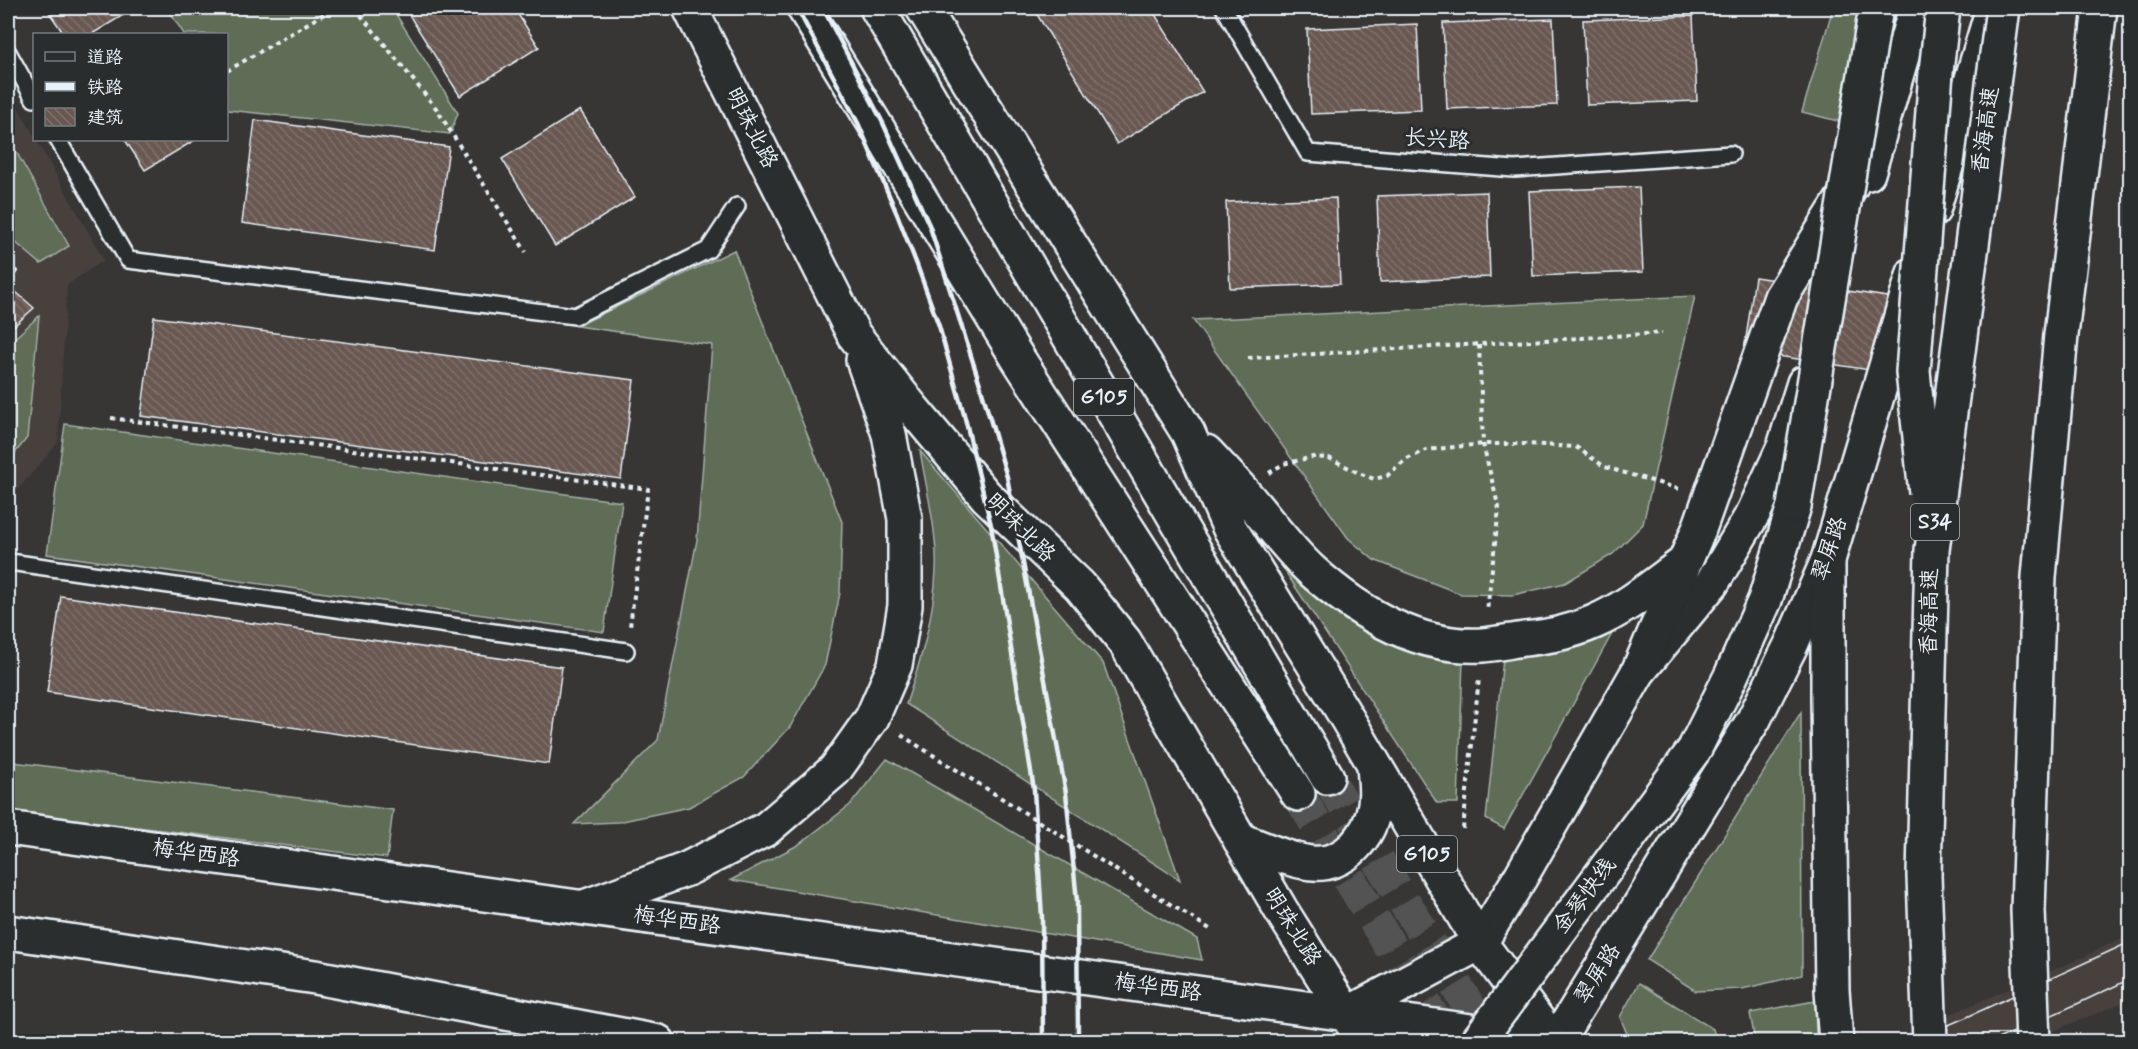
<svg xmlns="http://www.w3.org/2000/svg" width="2138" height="1049" font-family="Mynerve,'LXGW WenKai TC',sans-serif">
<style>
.built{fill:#46403d}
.grass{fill:#5e6d56;stroke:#a3afa7;stroke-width:1.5}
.building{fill:url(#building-back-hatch);stroke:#e8f1f8;stroke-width:1.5}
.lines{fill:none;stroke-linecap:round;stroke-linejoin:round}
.trunk-tunnel{stroke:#525252;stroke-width:33;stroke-dasharray:33 16;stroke-linecap:butt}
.service-casing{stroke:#e8f1f8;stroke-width:20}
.secondary-casing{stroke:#e8f1f8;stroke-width:38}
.primary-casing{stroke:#e8f1f8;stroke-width:38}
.trunk-casing{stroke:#e8f1f8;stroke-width:38}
.motorway-casing{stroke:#e8f1f8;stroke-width:38}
.path{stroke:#e8f1f8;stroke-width:4;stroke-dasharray:4.5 4.5;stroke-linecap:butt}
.service{stroke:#2a2d2e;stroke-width:15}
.secondary{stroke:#2a2d2e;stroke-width:33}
.primary{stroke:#2a2d2e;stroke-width:33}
.trunk{stroke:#2a2d2e;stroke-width:33}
.motorway{stroke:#2a2d2e;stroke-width:33}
.tram{stroke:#e8f1f8;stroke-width:1.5}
.rail{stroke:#e8f1f8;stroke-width:4.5}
.trunk-bridge-casing{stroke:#e8f1f8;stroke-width:38;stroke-linecap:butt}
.motorway-bridge-casing{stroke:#e8f1f8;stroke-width:38;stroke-linecap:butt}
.trunk-bridge{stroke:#2a2d2e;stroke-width:33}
.motorway-bridge{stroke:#2a2d2e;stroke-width:33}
.labels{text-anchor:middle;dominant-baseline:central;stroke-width:6;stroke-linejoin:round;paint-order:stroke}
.shield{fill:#2a2d2e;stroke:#afb6bb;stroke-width:1.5}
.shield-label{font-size:21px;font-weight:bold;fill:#e8f1f8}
.street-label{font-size:22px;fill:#e8f1f8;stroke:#2a2d2e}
</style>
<defs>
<pattern id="building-back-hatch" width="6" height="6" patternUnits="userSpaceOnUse" patternTransform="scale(1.5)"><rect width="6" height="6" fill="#695851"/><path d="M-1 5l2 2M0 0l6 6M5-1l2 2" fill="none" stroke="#7e706b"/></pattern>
</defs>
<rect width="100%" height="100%" fill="#373635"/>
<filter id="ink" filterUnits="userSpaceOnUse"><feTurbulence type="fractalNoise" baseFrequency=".0167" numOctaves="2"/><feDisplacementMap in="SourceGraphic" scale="12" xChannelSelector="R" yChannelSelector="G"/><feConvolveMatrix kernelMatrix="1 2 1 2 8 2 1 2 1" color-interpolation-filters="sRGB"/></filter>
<g filter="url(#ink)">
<path class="built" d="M8 89 104 260 67 285 58 443 8 501Z
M2130 934V1000L2124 1002 2029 1041 1885 1042 2084 957Z"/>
<path class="grass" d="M167 8H392L458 113 450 134 228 110 226 106V34H184Z
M1833 8H1875L1846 123 1802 112Z
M8 137 69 246 41 264 8 236Z
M734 250 842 522 840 593 825 665 790 727 744 777 689 807 618 822 574 824 658 740 697 540 712 345 577 326Z
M1695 296 1643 524 1613 554 1565 583 1513 595 1461 594 1374 560 1348 538 1193 320Z
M39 316 27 438 8 462V344Z
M65 424 622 502 604 632 47 554Z
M920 451 1103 663 1180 880 906 704C921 660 934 616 936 570 938 535 926 487 920 451Z
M1281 565 1305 585 1463 660 1458 803H1437Z
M1618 623 1504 829 1486 819 1503 659C1530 657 1556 656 1581 644 1594 638 1606 630 1618 623Z
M1801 712 1802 975 1742 989 1696 991 1647 960Z
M887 759 1197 939 1202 960 731 880 798 845 850 805Z
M13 762 393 810 387 858 8 811Z
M1639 983 1713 1029 1717 1041H1630L1620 1017Z
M1815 1001 1816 1041H1755L1750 1013Z"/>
<path class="building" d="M46 8H135L92 34H64Z
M410 8H514L539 47 460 96 406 10Z
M1033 8H1151L1203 92 1117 144Z
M1693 16 1697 101 1587 105 1583 20Z
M1553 19 1557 105 1447 109 1443 23Z
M1417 24 1421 110 1311 114 1307 29Z
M580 110 635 197 555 246 502 159Z
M255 120 449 147 435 250 242 223Z
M125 140H195L145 170Z
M1639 187 1643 272 1533 276 1529 191Z
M1487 192 1490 277 1380 282 1377 196Z
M1336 198 1340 284 1230 288 1226 202Z
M1755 277 1894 298 1883 372 1744 351Z
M8 285 34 308 8 331Z
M154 317 634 380 621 479 141 416Z
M61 596 562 667 549 764 47 692Z"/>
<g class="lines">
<path class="trunk-tunnel" d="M1327 777 1491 1042
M1298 794 1448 1042"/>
<g class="service-casing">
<path id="service" d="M1224 8 1308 153 1514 169 1731 154
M8 52 34 99
M58 140 128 260 575 316 708 250 737 206
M8 565 10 562 626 651"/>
</g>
<g class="secondary-casing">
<path id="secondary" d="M1868 173 1916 8
M1933 210 1993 8
M1480 943 1520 878 1638 672 1712 583 1754 512 1784 447 1804 383
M1556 1042 1754 719 1791 645 1828 560 1914 273"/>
</g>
<g class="primary-casing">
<path id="primary" d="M690 8 854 335 912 408 986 496 1080 586 1125 642 1281 910 1364 1042
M923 8 1188 433 1229 527 1342 710 1480 943 1554 1042
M1206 452C1218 465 1231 478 1243 492 1266 518 1286 547 1312 571 1358 612 1418 649 1483 645 1496 644 1510 641 1524 639 1550 636 1569 633 1594 622 1627 608 1656 583 1685 562
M1828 560V700L1832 990 1836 1042
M1638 672 1699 529 1781 297 1877 144
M8 828 1549 1042
M1240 840C1263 848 1287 860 1311 863 1345 867 1371 835 1375 804 1377 791 1375 779 1374 767
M587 906 687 869 766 829 835 770 872 718 895 665 905 606V519L889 434 863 360
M8 932 315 977 658 1042
M1347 1014 1480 943"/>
</g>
<g class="trunk-casing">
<path id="trunk" d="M804 8 1017 357 1298 794
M877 8 1327 777"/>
</g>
<g class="motorway-casing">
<path id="motorway" d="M1694 750 1731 676 1765 600 1794 506"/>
</g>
<path class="path" d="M355 8 436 108 526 252
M227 71 334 8
M8 264 19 274
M1479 345 1483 444 1499 509 1487 611
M1248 358 1662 333
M111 418 648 489 630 626
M1269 473 1283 464 1313 457 1329 458 1359 473 1374 479 1387 476 1405 460 1426 450 1483 444H1526L1576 447 1605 467 1679 489
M901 735 1213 931
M1463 829 1479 678"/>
<use href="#service" class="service"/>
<use href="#secondary" class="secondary"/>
<use href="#primary" class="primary"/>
<use href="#trunk" class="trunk"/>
<use href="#motorway" class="motorway"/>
<path class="tram" d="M1909 1042 1967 1017 2130 942
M1991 1042 2077 1004 2130 979"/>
<path class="rail" d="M797 8 858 123 897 214 917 265 939 326 965 418 991 525 1034 790 1042 918 1043 1042
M823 8 883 123 930 227 979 381 1007 477 1066 793 1077 901 1078 1042"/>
<g class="trunk-bridge-casing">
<path id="trunk-bridge" d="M1477 1042 1694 750"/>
</g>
<g class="motorway-bridge-casing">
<path id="motorway-bridge" d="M1926 493 1913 372 1936 72 1943 8
M1794 506 1876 8
M1930 1042 1924 876 1932 550 2003 8
M2033 1042 2028 910 2039 577 2061 335 2100 8"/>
</g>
<use href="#trunk-bridge" class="trunk-bridge"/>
<use href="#motorway-bridge" class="motorway-bridge"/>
</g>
</g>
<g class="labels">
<g class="shield">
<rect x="1074" y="379" width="60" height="36" rx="4.5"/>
<rect x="1911" y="504" width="48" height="36" rx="4.5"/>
<rect x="1397" y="836" width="60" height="36" rx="4.5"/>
</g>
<g class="shield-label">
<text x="1104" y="397">G105</text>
<text x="1935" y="522">S34</text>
<text x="1427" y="854">G105</text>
</g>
<g class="street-label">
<text transform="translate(751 128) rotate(63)">明珠北路</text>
<text transform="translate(1986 130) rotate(-82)">香海高速</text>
<text transform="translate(1437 140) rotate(4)">长兴路</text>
<text transform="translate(1020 528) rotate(45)">明珠北路</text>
<text transform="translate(1830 549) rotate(-71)">翠屏路</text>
<text transform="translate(1930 612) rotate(-89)">香海高速</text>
<text transform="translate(196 854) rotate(8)">梅华西路</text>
<text transform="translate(1585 896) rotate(-53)">金琴快线</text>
<text transform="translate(677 921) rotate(8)">梅华西路</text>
<text transform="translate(1292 927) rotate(58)">明珠北路</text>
<text transform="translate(1598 974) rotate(-58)">翠屏路</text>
<text transform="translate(1158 988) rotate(8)">梅华西路</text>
</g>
</g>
<rect width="2138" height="1049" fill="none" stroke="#2a2d2e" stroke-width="30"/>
<rect x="15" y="15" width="2108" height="1019" fill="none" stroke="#e8f1f8" stroke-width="2" filter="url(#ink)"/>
<rect x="33" y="33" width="195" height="108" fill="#2a2d2e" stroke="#767b7f" stroke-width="1.5"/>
<rect x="45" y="52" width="30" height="9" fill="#2a2d2e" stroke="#767b7f" stroke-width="1.5"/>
<text x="87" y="63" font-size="18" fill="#e8f1f8">道路</text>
<rect x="45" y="82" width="30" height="9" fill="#e8f1f8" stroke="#767b7f" stroke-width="1.5"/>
<text x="87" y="93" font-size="18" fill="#e8f1f8">铁路</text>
<rect x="45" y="108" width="30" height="18" fill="url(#building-back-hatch)" stroke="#767b7f" stroke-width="1.5"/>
<text x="87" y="123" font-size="18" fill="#e8f1f8">建筑</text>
</svg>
